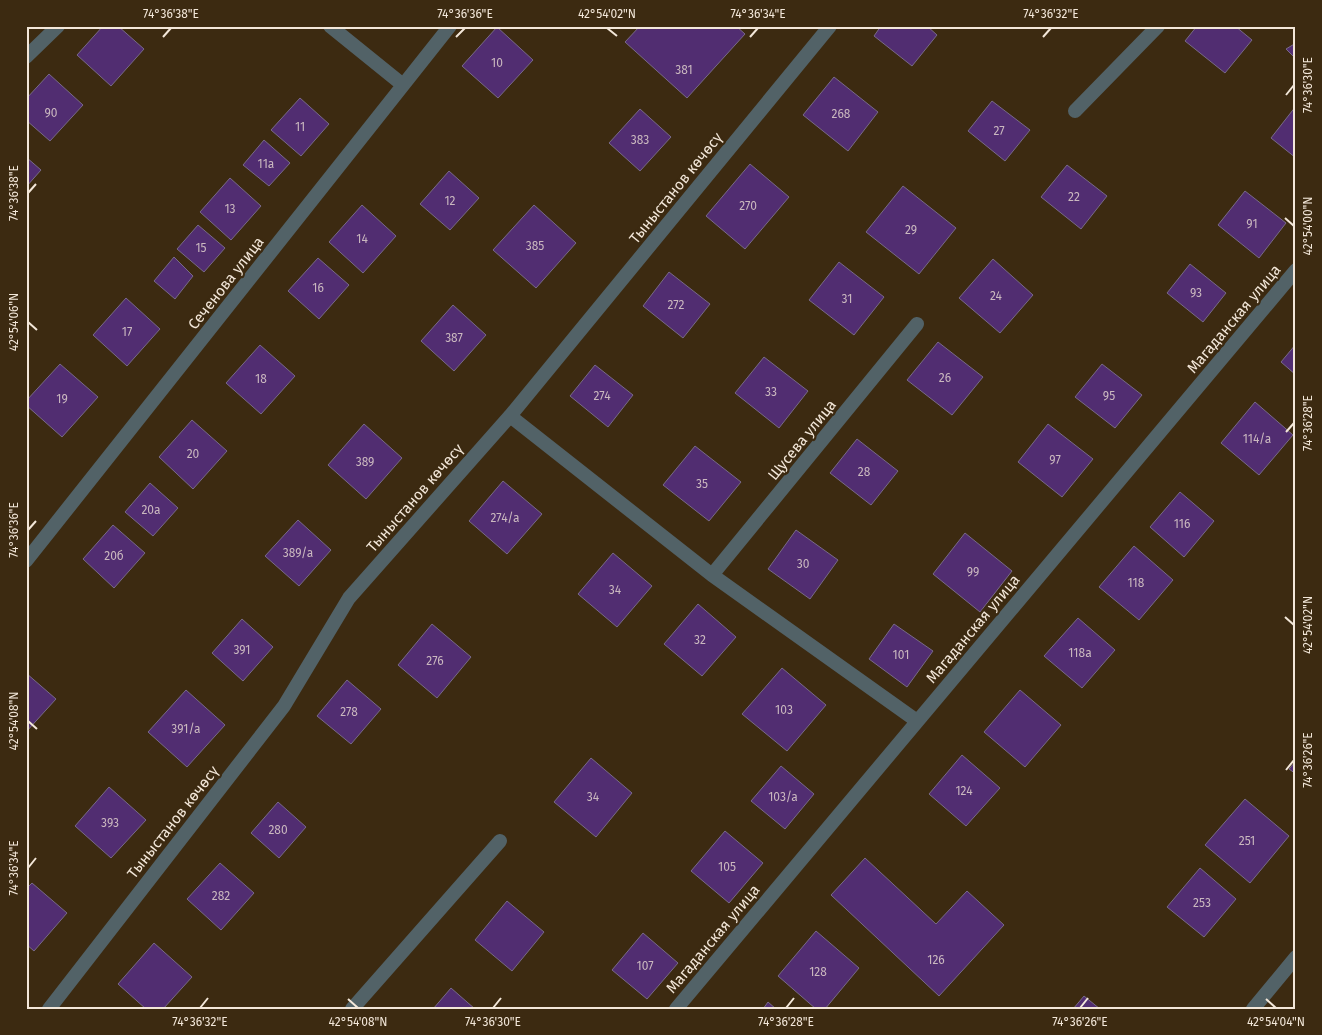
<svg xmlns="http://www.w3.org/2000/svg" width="1322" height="1035" font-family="'Fira Sans',sans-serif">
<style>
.building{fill:#512d71;stroke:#786a87}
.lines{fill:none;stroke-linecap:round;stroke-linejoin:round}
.minor{stroke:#526267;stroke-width:14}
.ticks{fill:none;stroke:#f3e7d9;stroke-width:2}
.labels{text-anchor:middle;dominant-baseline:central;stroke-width:4.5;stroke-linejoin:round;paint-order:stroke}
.number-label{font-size:12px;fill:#cab8bf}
.street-label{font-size:15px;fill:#f3e7d9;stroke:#3c2a11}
.neatline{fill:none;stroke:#f3e7d9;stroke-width:2}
.ticks-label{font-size:12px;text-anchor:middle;fill:#f3e7d9}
</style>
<rect width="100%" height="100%" fill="#3c2a11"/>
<path class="building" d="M103 26H118L144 49 111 86 77 55Z
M640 26H736L745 34 687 98 625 42Z
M881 26H927L937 35 912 66 874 36Z
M1197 26H1235L1252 40 1225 73 1185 41Z
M497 27 533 60 498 98 462 66Z
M1296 43V59L1286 49Z
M49 74 83 105 50 141 26 120V99Z
M834 77 878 112 848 151 803 115Z
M300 98 329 124 301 156 271 130Z
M992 101 1030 130 1005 161 968 131Z
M1296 106V158L1271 138Z
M640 109 671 137 640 171 609 143Z
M264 140 290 163 269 186 243 165Z
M26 157 41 170 26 187Z
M750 164 789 197 745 249 706 216Z
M1067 165 1107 196 1081 229 1041 197Z
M449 171 479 198 450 230 420 204Z
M230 178 261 206 231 240 200 212Z
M903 186 956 228 919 274 866 232Z
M1245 191 1286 223 1259 258 1218 225Z
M362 205 396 236 363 273 329 242Z
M534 205 576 243 536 288 493 250Z
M198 225 225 248 204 272 177 249Z
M174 257 193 276 175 299 154 281Z
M318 258 349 285 319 319 288 291Z
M993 259 1033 295 1000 333 959 298Z
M839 262 884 297 854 335 809 300Z
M1190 264 1226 293 1203 322 1167 293Z
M669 272 710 304 683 338 643 306Z
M126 298 160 329 127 366 93 335Z
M453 305 486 335 454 371 421 341Z
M938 342 983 377 952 415 907 380Z
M1296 344V375L1281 362Z
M260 345 295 376 261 414 226 383Z
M764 357 808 391 779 428 735 393Z
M60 364 98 397 62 437 26 405V401Z
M1102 364 1142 395 1115 428 1075 397Z
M595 365 633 395 608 427 570 396Z
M1255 402 1293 435 1259 475 1221 443Z
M192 420 227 451 193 489 159 457Z
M364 424 402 458 366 499 328 465Z
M1048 424 1093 459 1062 497 1018 462Z
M857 439 898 471 871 505 830 473Z
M695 446 741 482 709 521 663 485Z
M503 481 542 514 507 554 469 521Z
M150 483 178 508 153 536 125 512Z
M1180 492 1214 521 1184 557 1150 527Z
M298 520 331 550 299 586 265 556Z
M113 525 145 553 114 588 83 559Z
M796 530 838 560 810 599 768 569Z
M965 533 1012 571 980 612 933 574Z
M1134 546 1173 580 1139 620 1099 587Z
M613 553 652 586 617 627 578 594Z
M698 604 736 637 702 676 664 644Z
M1078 618 1115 650 1082 688 1044 656Z
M242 619 273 647 243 681 212 653Z
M432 624 471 657 437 698 398 665Z
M894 624 933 651 907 687 869 659Z
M782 668 826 705 787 751 742 714Z
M26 673 56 699 26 732Z
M347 680 381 709 351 744 317 716Z
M186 690 225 725 187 767 148 732Z
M1020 690 1061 725 1025 767 984 732Z
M962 755 1000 788 966 826 929 794Z
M591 758 632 793 596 837 554 802Z
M1296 761V774L1289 769Z
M781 766 814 794 785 829 751 801Z
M109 787 146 820 111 858 75 826Z
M1245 799 1289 836 1250 883 1205 845Z
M278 802 306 827 279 858 251 833Z
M725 831 763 863 729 903 691 871Z
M865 858 936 924 967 891 1004 925 939 996 831 895Z
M220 863 254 893 221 930 187 899Z
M1200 868 1236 899 1204 937 1167 907Z
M32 883 67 913 34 951 26 944V889Z
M507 901 544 932 512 971 475 940Z
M816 931 859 968 825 1009H816L778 976Z
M643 933 678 963 647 999 612 970Z
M154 943 192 977 163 1009H146L118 984Z
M451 988 475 1009H433Z
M1084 996 1100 1009H1073Z
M768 1002 776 1009H763Z"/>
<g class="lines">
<path class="minor" d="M330 26 403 85
M26 57 58 26
M1075 111 1158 26
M510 416 712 575 917 721
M26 561 450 26
M712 575 917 324
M49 1009 284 706 349 598 510 416 830 26
M352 1009 500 841
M676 1009 1296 270
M1253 1009 1296 957"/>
</g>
<path class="ticks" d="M607 28 617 36M163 37 171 28M456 37 465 28M750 37 758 28M1043 37 1051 28M1286 95 1294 85M28 193 36 184M1285 218 1294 226M28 322 37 330M1286 432 1294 423M28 530 36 521M1285 617 1294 625M28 721 37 729M1286 770 1294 760M28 868 36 858M348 999 358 1008M1266 999 1276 1008M200 1008 208 998M493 1008 501 998M786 1008 794 998M1080 1008 1088 998"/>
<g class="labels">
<g class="number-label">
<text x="497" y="63">10</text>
<text x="684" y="70">381</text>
<text x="51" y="113">90</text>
<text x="841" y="114">268</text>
<text x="300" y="127">11</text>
<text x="999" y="131">27</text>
<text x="640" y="140">383</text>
<text x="266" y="164">11а</text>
<text x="1074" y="197">22</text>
<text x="450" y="201">12</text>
<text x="748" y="206">270</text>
<text x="230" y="209">13</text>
<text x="1252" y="224">91</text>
<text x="911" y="230">29</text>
<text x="362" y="239">14</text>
<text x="535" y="246">385</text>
<text x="201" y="248">15</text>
<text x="318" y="288">16</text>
<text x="1196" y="293">93</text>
<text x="996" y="296">24</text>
<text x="847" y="299">31</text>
<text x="676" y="305">272</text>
<text x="127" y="332">17</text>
<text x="454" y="338">387</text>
<text x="945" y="378">26</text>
<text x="261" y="379">18</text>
<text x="771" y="392">33</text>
<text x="602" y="396">274</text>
<text x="1109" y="396">95</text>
<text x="62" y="399">19</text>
<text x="1257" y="439">114/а</text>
<text x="193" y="454">20</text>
<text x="1055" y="460">97</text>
<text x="365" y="462">389</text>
<text x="864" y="472">28</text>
<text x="702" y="484">35</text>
<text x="151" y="510">20а</text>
<text x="505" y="518">274/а</text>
<text x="1182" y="524">116</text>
<text x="298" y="553">389/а</text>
<text x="114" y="556">20б</text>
<text x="803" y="564">30</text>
<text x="973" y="572">99</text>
<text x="1136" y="583">118</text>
<text x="615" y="590">34</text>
<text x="700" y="640">32</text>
<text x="242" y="650">391</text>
<text x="1080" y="653">118а</text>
<text x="901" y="655">101</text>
<text x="435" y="661">276</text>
<text x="784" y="710">103</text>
<text x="349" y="712">278</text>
<text x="186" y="729">391/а</text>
<text x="964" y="791">124</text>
<text x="593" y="797">34</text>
<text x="783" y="797">103/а</text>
<text x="110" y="823">393</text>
<text x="278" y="830">280</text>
<text x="1247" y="841">251</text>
<text x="727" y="867">105</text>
<text x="221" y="896">282</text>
<text x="1202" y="903">253</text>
<text x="936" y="960">126</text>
<text x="645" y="966">107</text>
<text x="818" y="972">128</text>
</g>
<g class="street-label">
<text transform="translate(676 188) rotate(-51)">Тыныстанов көчөсү</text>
<text transform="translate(226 283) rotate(-52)">Сеченова улица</text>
<text transform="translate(1234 319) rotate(-50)">Магаданская улица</text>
<text transform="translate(802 440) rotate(-51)">Щусева улица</text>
<text transform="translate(415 498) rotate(-49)">Тыныстанов көчөсү</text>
<text transform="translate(973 629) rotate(-50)">Магаданская улица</text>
<text transform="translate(173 822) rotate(-52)">Тыныстанов көчөсү</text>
<text transform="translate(713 939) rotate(-50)">Магаданская улица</text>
</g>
</g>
<rect width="1322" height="1035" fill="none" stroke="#3c2a11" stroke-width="55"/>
<rect x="28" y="28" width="1266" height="980" class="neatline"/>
<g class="ticks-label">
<text x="171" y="18">74°36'38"E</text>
<text x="465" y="18">74°36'36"E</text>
<text x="607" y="18">42°54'02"N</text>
<text x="758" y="18">74°36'34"E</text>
<text x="1051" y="18">74°36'32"E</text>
<text transform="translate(1308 85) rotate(-90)" y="4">74°36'30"E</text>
<text transform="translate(14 193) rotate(-90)" y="4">74°36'38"E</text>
<text transform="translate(1308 226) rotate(-90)" y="4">42°54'00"N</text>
<text transform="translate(14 322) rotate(-90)" y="4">42°54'06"N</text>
<text transform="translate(1308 423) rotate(-90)" y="4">74°36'28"E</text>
<text transform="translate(14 530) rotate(-90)" y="4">74°36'36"E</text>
<text transform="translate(1308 625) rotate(-90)" y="4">42°54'02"N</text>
<text transform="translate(14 721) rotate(-90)" y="4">42°54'08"N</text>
<text transform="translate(1308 760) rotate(-90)" y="4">74°36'26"E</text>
<text transform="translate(14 868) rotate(-90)" y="4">74°36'34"E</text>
<text x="200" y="1026">74°36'32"E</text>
<text x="358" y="1026">42°54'08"N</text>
<text x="493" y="1026">74°36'30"E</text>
<text x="786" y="1026">74°36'28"E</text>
<text x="1080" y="1026">74°36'26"E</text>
<text x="1276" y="1026">42°54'04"N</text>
</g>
</svg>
